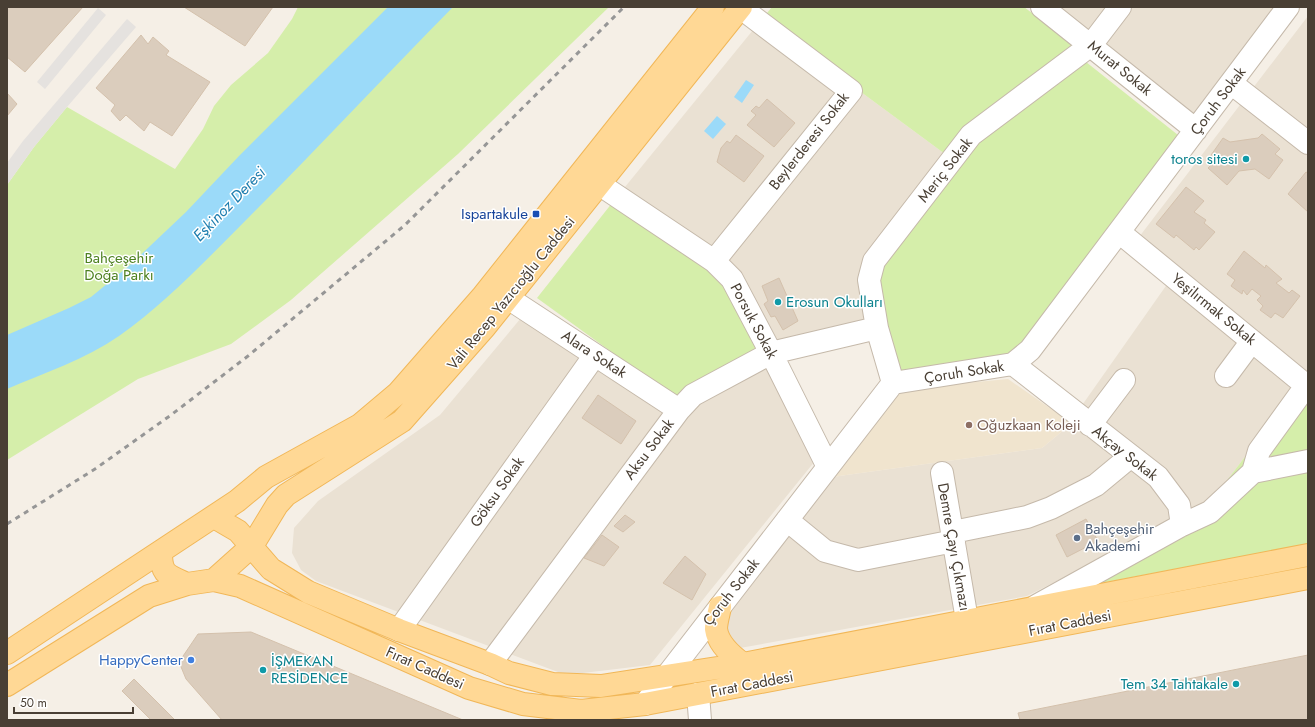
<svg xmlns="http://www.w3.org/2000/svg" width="1315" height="727" font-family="Jost,sans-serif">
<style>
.residential{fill:#eae1d3}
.education{fill:#f0e4ce}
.green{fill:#d5eeaa}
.parking{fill:#e5e2df}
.water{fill:#9bdaf9}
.building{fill:#dbcdbd;stroke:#d4c1ac}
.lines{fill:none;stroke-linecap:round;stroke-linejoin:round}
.minor-casing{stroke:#c5b9aa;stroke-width:24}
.major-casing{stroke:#f1b758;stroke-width:24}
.minor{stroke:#fff;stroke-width:22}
.major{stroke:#ffd895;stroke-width:22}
.rail{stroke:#969696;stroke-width:3;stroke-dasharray:5 5;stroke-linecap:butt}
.culture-dot{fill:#0f9aa8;stroke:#fff;stroke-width:1.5}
.transit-dot{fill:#1a4fb4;stroke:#fff;stroke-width:1.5}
.education-dot{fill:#8d6e63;stroke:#fff;stroke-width:1.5}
.service-dot{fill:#5c6f8a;stroke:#fff;stroke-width:1.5}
.shop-dot{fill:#3f7fe0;stroke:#fff;stroke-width:1.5}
.labels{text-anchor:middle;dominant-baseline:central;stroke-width:3;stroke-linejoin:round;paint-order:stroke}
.street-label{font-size:15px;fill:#493f34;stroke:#fff}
.culture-label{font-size:15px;fill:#0d838f;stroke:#fff;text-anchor:end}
.transit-label{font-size:15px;fill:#164399;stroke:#fff;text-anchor:end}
.park-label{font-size:15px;fill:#4d8120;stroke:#fff}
.education-label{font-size:15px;fill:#785e54;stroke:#fff;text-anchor:start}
.service-label{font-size:15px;fill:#4e5e75;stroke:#fff;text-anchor:start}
.shop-label{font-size:15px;fill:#366cbe;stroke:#fff;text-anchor:end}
.water-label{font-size:16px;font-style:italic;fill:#1f7eaf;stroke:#fff}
</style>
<rect width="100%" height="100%" fill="#f5efe6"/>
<path class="residential" d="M1059 7H1109L1089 32Z
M1132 7H1290L1200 127 1104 43Z
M1308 16V380L1305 378 1209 504 1027 596 740 648 726 634 724 618 832 477 1042 448 1066 428 1175 273 1136 241Z
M762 19 945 154 869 323 764 351 616 198Z
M521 318 700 403 768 364 815 461 650 665 566 675 316 581 301 570 292 553 294 528 318 501 440 415Z"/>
<path class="education" d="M1008 379 1070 422 1066 428 1042 448 832 477 902 389Z"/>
<path class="green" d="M298 7H609L458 154 291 300 231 344 138 379 7 460V185L34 147 67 107 175 169 203 129 214 106 231 85 268 53 292 19Z
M772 7H1024L1076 46 945 154 762 19Z
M1081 58 1178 135 1028 342 1006 358 902 375 875 286 882 265 979 136Z
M616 198 729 281 764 351 682 403 537 298Z
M1305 378 1308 380V544L1101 583 1079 569 1209 504Z"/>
<path class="parking" d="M98 8 106 15 45 89 37 82Z
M127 19 136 27 67 107 34 147 7 185V163L23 141Z"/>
<path class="water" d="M388 7H453C385 76 319 147 251 215 209 257 167 302 119 336 86 359 44 373 7 389V335L69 308 91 297 130 265 186 212 239 156Z
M746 80 754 85 742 103 734 97Z
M717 116 726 124 713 139 704 131Z"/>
<path class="building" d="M7 7H83L25 72 7 57Z
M184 7H273L245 46Z
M141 35 148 44 153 37 169 51 166 55 210 82 172 136 150 122 144 131 126 115 120 121 111 111 115 105 96 88Z
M7 93 17 104 7 116Z
M767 99 795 123 774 147 747 125 756 115 751 111 756 106 759 108Z
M1262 134 1280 149 1275 154 1283 160 1269 179 1255 169 1239 171 1227 185 1208 168 1215 161 1209 158 1223 138 1230 142 1258 138Z
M736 135 764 156 744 182 717 162 721 148 727 141 730 143Z
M1306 172 1308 173V212L1288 194Z
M1186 187 1204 201 1194 212 1206 220 1204 223 1215 232 1199 250 1196 247 1194 250 1176 235 1174 238 1156 224Z
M1244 251 1265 268 1266 265 1282 279 1276 283 1289 293 1292 290 1300 296 1283 318 1275 313 1271 318 1260 310 1263 306 1257 300 1261 296 1252 289 1247 295 1243 290 1242 294 1231 286 1235 280 1227 274Z
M779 278 798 321 783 330 775 316 771 317 764 304 768 301 762 286Z
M598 395 636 421 621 444 582 418Z
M625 515 635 522 623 532 614 526Z
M1086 519 1098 541 1067 557 1056 535Z
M602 535 619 547 604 566 584 558Z
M685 556 706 574 692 600 663 583Z
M251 632 463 720H222L186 679 179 662 198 634Z
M1308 655V720H1020L1018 713Z
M134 679 175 720H151L122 691Z"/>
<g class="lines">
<g class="minor-casing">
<path id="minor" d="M1042 7 1196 130
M1231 83 1308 143
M599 184 714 261 732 279 771 353 828 467
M1119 232 1308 387
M714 261 851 91 741 8
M508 298 679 410
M1013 364 1158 477 1179 505 1182 525
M1226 376 1252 341
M893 383 877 328 869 280 874 261 971 135 1091 45 1120 7
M1090 425 1124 380
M1253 472 1259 451 1306 386
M942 473 967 620
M787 520 825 551 858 560 954 541
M953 532 1027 517 1051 508 1096 485 1131 456
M1036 606 1182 525 1210 512 1253 472 1308 461
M399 630 595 355
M490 664 679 410 693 395 771 353 877 328
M698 694 700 720
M645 704 893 383 1013 364 1030 350 1288 7"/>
</g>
<g class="major-casing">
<path id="major" d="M214 517 238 531 271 569 308 592 399 630 490 664 509 673 552 684 601 686 743 664 1308 555
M161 552C161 575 167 575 187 584
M214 580 240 586 469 688 523 704 581 711 645 704 1308 578
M720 607C719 613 716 622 716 629 718 644 732 656 743 664
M7 653 237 501 266 477 360 425 398 393 482 297 713 7
M7 685 149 596 187 584 214 580 252 546 277 505 286 495 402 421 485 327 741 7"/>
</g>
<use href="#minor" class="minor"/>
<use href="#major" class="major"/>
<path class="rail" d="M7 524 95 469 171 415 248 356 405 225 624 7"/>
</g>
<g class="culture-dot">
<circle cx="1246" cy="159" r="4"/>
<circle cx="778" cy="302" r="4"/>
<circle cx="263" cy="670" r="4"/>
<circle cx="1236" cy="684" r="4"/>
</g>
<rect class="transit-dot" x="532" y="210" width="8" height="8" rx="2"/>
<circle class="education-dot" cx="969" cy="425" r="4"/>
<circle class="service-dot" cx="1077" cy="538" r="4"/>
<circle class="shop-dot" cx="191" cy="660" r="4"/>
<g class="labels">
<g class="street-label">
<text transform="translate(1120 68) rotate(39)">Murat Sokak</text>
<text transform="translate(1218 101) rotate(-53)">Çoruh Sokak</text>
<text transform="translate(809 141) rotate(-52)">Beylerderesi Sokak</text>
<text transform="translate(945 170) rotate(-52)">Meriç Sokak</text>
<text transform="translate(511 293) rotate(-51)">Vali Recep Yazıcıoğlu Caddesi</text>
<text transform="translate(1214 309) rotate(39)">Yeşilırmak Sokak</text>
<text transform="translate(754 321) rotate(62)">Porsuk Sokak</text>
<text transform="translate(594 354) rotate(33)">Alara Sokak</text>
<text transform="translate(964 372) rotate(-9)">Çoruh Sokak</text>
<text transform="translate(649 449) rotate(-53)">Aksu Sokak</text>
<text transform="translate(1125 453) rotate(38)">Akçay Sokak</text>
<text transform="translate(497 492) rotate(-55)">Göksu Sokak</text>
<text transform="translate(954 547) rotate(80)">Demre Çayı Çıkmazı</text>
<text transform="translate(731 592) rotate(-52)">Çoruh Sokak</text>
<text transform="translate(1070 623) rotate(-11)">Fırat Caddesi</text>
<text transform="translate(425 668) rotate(24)">Fırat Caddesi</text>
<text transform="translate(752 684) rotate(-11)">Fırat Caddesi</text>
</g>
<g class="culture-label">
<text x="1238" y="159">toros sitesi</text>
<text x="786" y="302" text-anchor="start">Erosun Okulları</text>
<text x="271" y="661" text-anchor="start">İŞMEKAN<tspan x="271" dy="17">RESİDENCE</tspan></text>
<text x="1228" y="684">Tem 34 Tahtakale</text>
</g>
<g class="transit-label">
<text x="528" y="214">Ispartakule</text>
</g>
<g class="park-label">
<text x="119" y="258">Bahçeşehir<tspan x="119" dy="17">Doğa Parkı</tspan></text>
</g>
<g class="education-label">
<text x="977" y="425">Oğuzkaan Koleji</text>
</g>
<g class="service-label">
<text x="1085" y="529">Bahçeşehir<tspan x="1085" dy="17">Akademi</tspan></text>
</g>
<g class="shop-label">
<text x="183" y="660">HappyCenter</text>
</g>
<g class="water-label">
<text transform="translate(229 204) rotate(-46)">Eşkinoz Deresi</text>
</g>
</g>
<rect width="1315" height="727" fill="none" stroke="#493f34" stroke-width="16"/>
<path d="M14 707v6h119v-6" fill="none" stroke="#493f34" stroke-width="2"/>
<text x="20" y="707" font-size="12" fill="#493f34" stroke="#ffffff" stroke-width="3" paint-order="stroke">50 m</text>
</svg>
